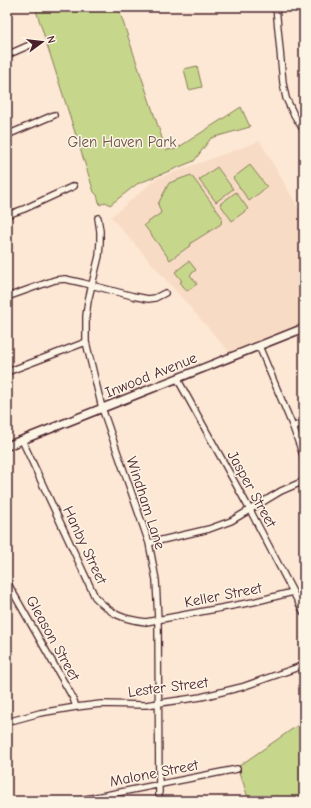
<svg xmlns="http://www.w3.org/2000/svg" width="311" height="808" font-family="'Comic Neue',sans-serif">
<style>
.built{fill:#f8dbc5}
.green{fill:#c6d78b;stroke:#887b5b}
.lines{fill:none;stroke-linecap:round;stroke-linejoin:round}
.street-casing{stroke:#4a1f2b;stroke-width:8}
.secondary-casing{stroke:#4a1f2b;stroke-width:10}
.street{stroke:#fcf5e5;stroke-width:5.5}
.secondary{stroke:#fcf5e5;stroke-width:7}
.labels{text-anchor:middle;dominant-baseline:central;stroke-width:3;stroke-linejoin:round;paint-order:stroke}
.park-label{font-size:15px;fill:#694d43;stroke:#fcf5e5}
.street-label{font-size:15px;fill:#4a1f2b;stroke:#fcf5e5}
</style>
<rect width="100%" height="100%" fill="#fce8d4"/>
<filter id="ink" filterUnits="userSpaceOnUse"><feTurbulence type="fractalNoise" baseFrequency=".025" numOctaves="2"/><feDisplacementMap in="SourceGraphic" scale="8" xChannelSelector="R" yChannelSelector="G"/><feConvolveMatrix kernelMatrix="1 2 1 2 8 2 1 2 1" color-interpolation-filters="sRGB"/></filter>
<g filter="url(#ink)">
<path class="built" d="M260 141 304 218V323L230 353 111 217 156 179Z"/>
<path class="green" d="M35 7H118L166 150 176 149 241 107 250 127 211 138 194 161 137 184 110 205 106 202 100 205 97 195 94 192Z
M197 66 202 87 189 90 184 69Z
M250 165 267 187 249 201 233 178Z
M217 167 233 189 216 202 199 180Z
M191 175 222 217 221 224 191 243V245L170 260 144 225 161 213 158 204 169 183Z
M236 192 248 209 232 221 220 204Z
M189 261 196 270 190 275 197 284 187 291 180 282 182 281 175 272Z
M304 721V801H249L243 782 239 773 241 772 239 766Z"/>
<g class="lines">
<g class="street-casing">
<path id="street" d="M276 7 283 83 286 98 293 113 304 131
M7 55 32 44
M7 135 54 115
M7 215 24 209 74 186
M98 218 100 231V242L99 256 88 301 86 316V342L102 408 149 543 156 580 158 620 159 801
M7 297 55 280 65 279 83 283 133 296 148 299 155 298 165 293
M259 346 293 427 304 458
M7 372 86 342
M177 378 250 510 304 613
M293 427 304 422
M22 440 95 597C112 615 122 619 146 622L253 602 293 592
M149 543 209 529 231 521 281 491 304 481
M7 582 73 698 76 707
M7 722 40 713 76 707 101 704 146 705 201 697 242 687 296 668 304 664
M76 801 237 769"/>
</g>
<g class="secondary-casing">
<path id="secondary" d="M7 446 304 328"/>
</g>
<use href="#street" class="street"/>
<use href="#secondary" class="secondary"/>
</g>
</g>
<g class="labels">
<g class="park-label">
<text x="122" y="142">Glen Haven Park</text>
</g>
<g class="street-label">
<text transform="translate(151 375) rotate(-22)">Inwood Avenue</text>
<text transform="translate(252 489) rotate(61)">Jasper Street</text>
<text transform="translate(146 503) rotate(72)">Windham Lane</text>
<text transform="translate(85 545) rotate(65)">Hanby Street</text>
<text transform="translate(223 595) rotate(-11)">Keller Street</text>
<text transform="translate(53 638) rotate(61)">Gleason Street</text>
<text transform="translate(168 687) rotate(-7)">Lester Street</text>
<text transform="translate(154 773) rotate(-11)">Malone Street</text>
</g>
</g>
<rect width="311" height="808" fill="none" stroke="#fcf5e5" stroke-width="24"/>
<rect x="12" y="12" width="287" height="784" fill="none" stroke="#4a1f2b" stroke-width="1.5" filter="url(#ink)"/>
<g transform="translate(42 42) rotate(75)" stroke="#fcf5e5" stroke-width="3" paint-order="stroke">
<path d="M0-3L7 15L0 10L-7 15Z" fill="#4a1f2b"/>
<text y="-6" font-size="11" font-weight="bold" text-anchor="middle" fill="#4a1f2b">N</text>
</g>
</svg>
